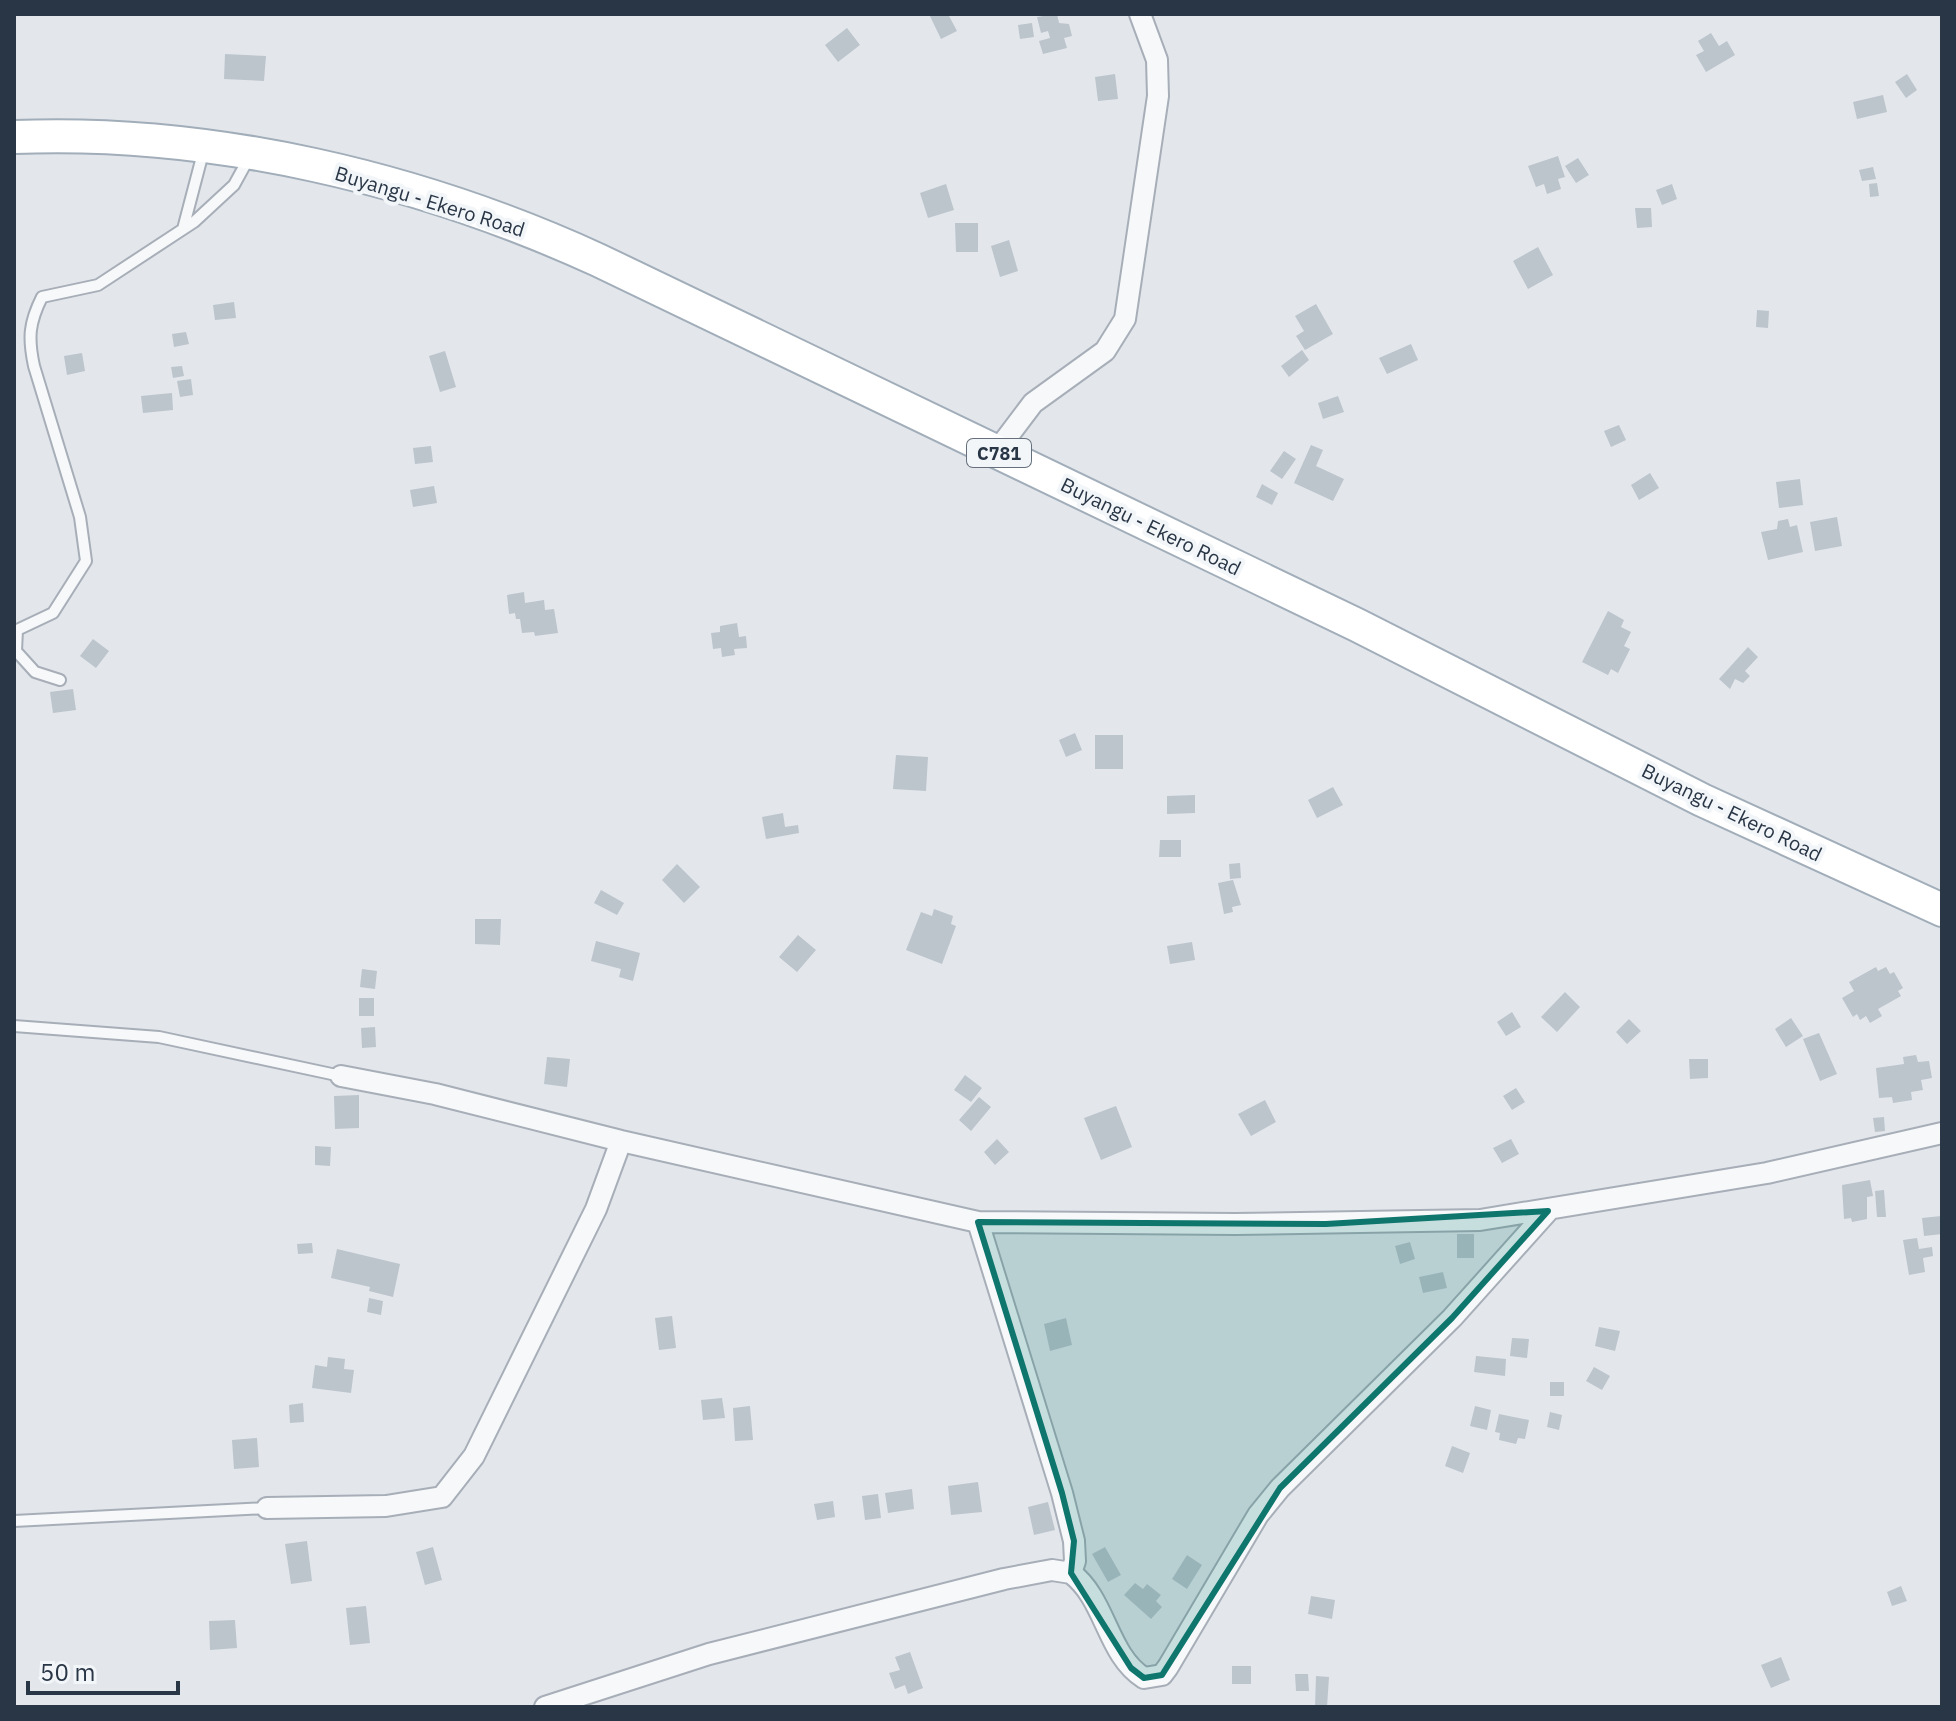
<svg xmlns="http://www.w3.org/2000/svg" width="1956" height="1721" font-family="'IBM Plex Sans',sans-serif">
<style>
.building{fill:#bcc4cc}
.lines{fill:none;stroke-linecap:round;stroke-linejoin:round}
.lane-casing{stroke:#a7aeb7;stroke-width:14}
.street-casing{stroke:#a7aeb7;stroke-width:24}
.primary-casing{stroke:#a1adb9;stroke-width:36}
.lane{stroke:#f6f8fa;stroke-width:10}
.street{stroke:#f6f8fa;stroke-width:20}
.primary{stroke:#fff;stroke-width:32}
.marked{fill:#0f766e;fill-opacity:0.2;stroke:#0f766e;stroke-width:6;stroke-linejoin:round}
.labels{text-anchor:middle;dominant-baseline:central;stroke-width:8;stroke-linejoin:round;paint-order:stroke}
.shield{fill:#f3f6f9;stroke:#66707c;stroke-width:2}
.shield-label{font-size:18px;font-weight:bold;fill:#293646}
.street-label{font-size:20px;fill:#293646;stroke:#f3f6f9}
</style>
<rect width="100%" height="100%" fill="#e3e7ec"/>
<path class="building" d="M929 14H948L957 31 941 39Z
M1057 14 1059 23 1069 24 1072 36 1064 38 1067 48 1043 54 1039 41 1050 38 1048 31 1041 33 1037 17Z
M1032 23 1034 37 1020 39 1018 25Z
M847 28 860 45 838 62 825 45Z
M1711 33 1719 46 1727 41 1735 55 1706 72 1696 55 1704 51 1698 41Z
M225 54 266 56 264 81 224 79Z
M1115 74 1118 99 1098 101 1095 77Z
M1907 74 1917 90 1906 98 1895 82Z
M1883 95 1887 112 1857 119 1853 102Z
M1558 156 1565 177 1558 179 1561 189 1547 194 1544 184 1536 187 1528 166Z
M1578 158 1589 175 1576 183 1565 166Z
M1873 167 1876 179 1862 181 1859 170Z
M1877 183 1879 196 1870 197 1869 184Z
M946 184 954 210 928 218 920 193Z
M1672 184 1677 199 1662 205 1656 190Z
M1635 208H1651L1652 227 1637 228Z
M955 223H978V252H956Z
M1009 240 1018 271 1000 277 991 246Z
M1538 247 1553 275 1528 289 1513 261Z
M234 302 236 318 215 320 213 305Z
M1316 304 1333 334 1305 350 1296 336 1304 331 1295 316Z
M1757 310 1769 311 1768 328 1756 327Z
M186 332 189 344 174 347 172 334Z
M1411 344 1418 360 1387 374 1379 358Z
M1302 350 1309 360 1289 377 1281 366Z
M445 351 456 387 440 392 429 356Z
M82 353 85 371 67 375 64 356Z
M182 366 184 376 173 378 171 367Z
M191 379 193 395 180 397 177 381Z
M172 393 173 410 143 413 141 396Z
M1338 396 1344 412 1323 419 1318 403Z
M1619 425 1626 440 1611 447 1604 431Z
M1311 445 1323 450 1316 466 1344 479 1333 501 1294 483Z
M431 446 433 462 415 464 413 448Z
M1284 451 1296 459 1282 479 1270 471Z
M1650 473 1659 488 1639 500 1631 485Z
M1800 479 1803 505 1779 508 1776 482Z
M1262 484 1278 493 1272 505 1256 497Z
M434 486 437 503 413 507 410 490Z
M1837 517 1842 546 1815 551 1810 522Z
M1788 519 1790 527 1797 525 1803 552 1768 560 1761 532 1777 529 1778 521Z
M524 592 525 603 544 600 545 610 554 609 558 633 535 636 534 632 522 633 520 619H516L515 613 509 614 507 595Z
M1608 611 1624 620 1621 627 1631 632 1624 646 1630 649 1618 673 1611 669 1608 675 1582 662Z
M737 623 739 637 746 636 747 648 734 649 735 655 722 657 721 648 713 649 711 633 720 632V626Z
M93 639 109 651 96 668 80 656Z
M1748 647 1758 657 1745 671 1750 676 1743 683 1735 679 1730 689 1719 679Z
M73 689 76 710 53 713 50 692Z
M1075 733 1082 750 1066 757 1059 740Z
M1095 735H1123V769H1095Z
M896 755 928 757 926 791 893 789Z
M1333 787 1343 805 1317 818 1308 800Z
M1195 795V813L1167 814V796Z
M783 813 785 827 798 825 799 833 766 839 762 817Z
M1160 840H1181V857H1159Z
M1240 863 1241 878 1230 879 1229 864Z
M677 864 700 887 684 903 662 880Z
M1233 880 1241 905 1232 907 1233 912 1224 914 1218 883Z
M601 890 624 903 617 915 594 903Z
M934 909 953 916 951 924 956 926 942 964 906 950 921 912 932 916Z
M475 919H501L500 945 475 944Z
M798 935 816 950 797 972 779 957Z
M596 941 640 953 633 981 619 977 621 969 591 961Z
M1192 942 1195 960 1170 964 1167 946Z
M1876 967 1878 971 1886 967 1890 974 1894 972 1903 988 1898 991 1901 996 1878 1009 1882 1016 1870 1023 1866 1016 1860 1020 1857 1014 1853 1017 1842 998 1854 991 1849 982Z
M362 969 377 971 375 989 360 987Z
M1565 992 1580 1007 1557 1032 1541 1017Z
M359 998H374V1016H359Z
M1512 1012 1521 1027 1506 1036 1497 1022Z
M1791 1018 1803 1036 1786 1047 1775 1029Z
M1629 1019 1641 1031 1627 1044 1616 1032Z
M375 1027 376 1047 362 1048 361 1028Z
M1819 1033 1837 1074 1820 1081 1803 1039Z
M1916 1055 1918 1062 1929 1061 1932 1078 1921 1080 1923 1090 1911 1092 1912 1100 1893 1103 1892 1097 1879 1098 1876 1068 1904 1064 1903 1057Z
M547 1057 570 1059 567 1087 544 1084Z
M1689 1059H1708V1078L1690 1079Z
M965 1075 982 1088 971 1102 954 1090Z
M1516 1088 1525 1102 1512 1110 1503 1096Z
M359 1095V1128L335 1129 334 1096Z
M979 1097 991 1107 971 1131 959 1120Z
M1265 1100 1276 1122 1251 1136 1238 1114Z
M1116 1106 1132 1147 1101 1160 1084 1118Z
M1884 1117 1885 1131 1875 1132 1873 1118Z
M997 1139 1009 1152 995 1165 984 1152Z
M1511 1139 1519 1154 1502 1163 1493 1148Z
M315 1146 331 1147 330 1166 315 1165Z
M1870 1180 1873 1196 1867 1197V1219L1852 1222 1851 1218 1844 1219 1842 1185Z
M1884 1190 1886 1217H1877L1875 1191Z
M1941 1216 1942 1234 1924 1236 1922 1218Z
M1457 1234H1474V1258H1457Z
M1917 1238 1919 1249 1932 1247 1933 1256 1923 1258 1925 1272 1909 1275 1903 1240Z
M1410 1242 1415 1259 1400 1264 1395 1246Z
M312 1243 313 1253 298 1254 297 1244Z
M337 1249 400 1264 393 1297 369 1291 370 1287 331 1278Z
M1443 1272 1447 1288 1423 1293 1419 1277Z
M369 1298 383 1301 381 1315 367 1312Z
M672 1316 676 1348 659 1350 655 1318Z
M1066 1318 1072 1345 1050 1351 1044 1324Z
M1599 1327 1620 1331 1615 1351 1595 1346Z
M1512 1338 1529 1339 1527 1358 1510 1356Z
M1476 1356 1506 1359 1505 1376 1474 1372Z
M328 1357 345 1359 344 1369 354 1370 351 1393 312 1388 315 1365 327 1367Z
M1594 1367 1610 1376 1602 1390 1586 1381Z
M1550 1382H1564V1396H1550Z
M722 1398 725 1418 703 1420 701 1400Z
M303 1403 304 1422 290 1423 289 1405Z
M750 1406 753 1440 735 1441 733 1408Z
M1475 1406 1491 1410 1487 1430 1470 1426Z
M1550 1412 1562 1415 1559 1430 1547 1427Z
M1499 1414 1529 1420 1525 1439 1518 1438 1516 1444 1499 1440 1500 1433 1495 1432Z
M257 1438 259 1467 234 1469 232 1440Z
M1452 1446 1470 1453 1463 1473 1445 1466Z
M978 1482 982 1512 951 1515 948 1486Z
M912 1489 914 1509 888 1513 885 1493Z
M878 1494 881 1518 865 1520 862 1496Z
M833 1501 835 1517 817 1520 814 1504Z
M1048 1502 1055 1530 1034 1535 1028 1507Z
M307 1541 312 1581 291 1584 285 1544Z
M433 1547 442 1580 425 1585 416 1552Z
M1105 1547 1121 1575 1108 1582 1092 1554Z
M1187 1555 1202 1565 1187 1589 1172 1579Z
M1135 1583 1143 1589 1147 1584 1161 1595 1156 1601 1162 1607 1151 1619 1124 1595Z
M1901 1586 1907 1601 1892 1606 1887 1592Z
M1311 1596 1335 1600 1332 1619 1308 1614Z
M366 1606 370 1643 350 1645 346 1608Z
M235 1620 237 1648 210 1650 209 1621Z
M910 1652 923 1688 908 1694 905 1685 895 1689 889 1673 900 1670 895 1657Z
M1781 1657 1790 1680 1771 1688 1761 1665Z
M1232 1666H1251V1684H1232Z
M1295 1674H1308L1309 1691H1296Z
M1316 1676 1329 1677 1327 1707H1315Z"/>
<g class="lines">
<g class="lane-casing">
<path id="lane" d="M183 229 204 149
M60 680 35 672 16 651 17 630 53 613 86 561 80 517 34 366C28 338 29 323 42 297L98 285 194 222 234 185 250 156
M14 1026 159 1037 341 1076
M14 1521 267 1508"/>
</g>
<g class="street-casing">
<path id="street" d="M996 452 1033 403 1105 351 1125 319 1158 96 1157 60 1140 14
M341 1076 435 1094 621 1141 978 1222 1235 1224 1480 1220 1767 1173 1942 1133
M978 1222 1062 1493 1074 1541 1075 1561 1071 1573C1106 1599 1107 1655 1144 1678L1162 1675 1168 1667 1258 1515 1280 1488 1452 1318 1548 1211
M267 1508 386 1506 442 1497 474 1456 596 1209 621 1141
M545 1707 709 1654 1004 1579 1052 1570 1071 1573"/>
</g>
<g class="primary-casing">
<path id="primary" d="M14 137C212 129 419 178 598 260L1357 625 1702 800 1942 910"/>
</g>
<use href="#lane" class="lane"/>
<use href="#street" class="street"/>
<use href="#primary" class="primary"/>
</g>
<path class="marked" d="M1548 1211 1452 1318 1280 1488 1162 1675 1144 1678 1131 1668 1071 1573 1074 1541 1062 1493 978 1222 1326 1224Z"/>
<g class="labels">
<rect class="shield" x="967" y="439" width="64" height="28" rx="6"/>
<g class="shield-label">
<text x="999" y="453">C781</text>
</g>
<g class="street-label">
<text transform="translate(430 201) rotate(17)">Buyangu - Ekero Road</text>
<text transform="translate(1151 526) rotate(26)">Buyangu - Ekero Road</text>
<text transform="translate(1732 812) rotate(26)">Buyangu - Ekero Road</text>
</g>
</g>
<rect width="1956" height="1721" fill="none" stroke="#293646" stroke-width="32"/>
<path d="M28 1681v12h150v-12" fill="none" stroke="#293646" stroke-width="4"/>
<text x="40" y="1681" font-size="24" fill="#293646" stroke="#f3f6f9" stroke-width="6" paint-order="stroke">50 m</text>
</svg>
